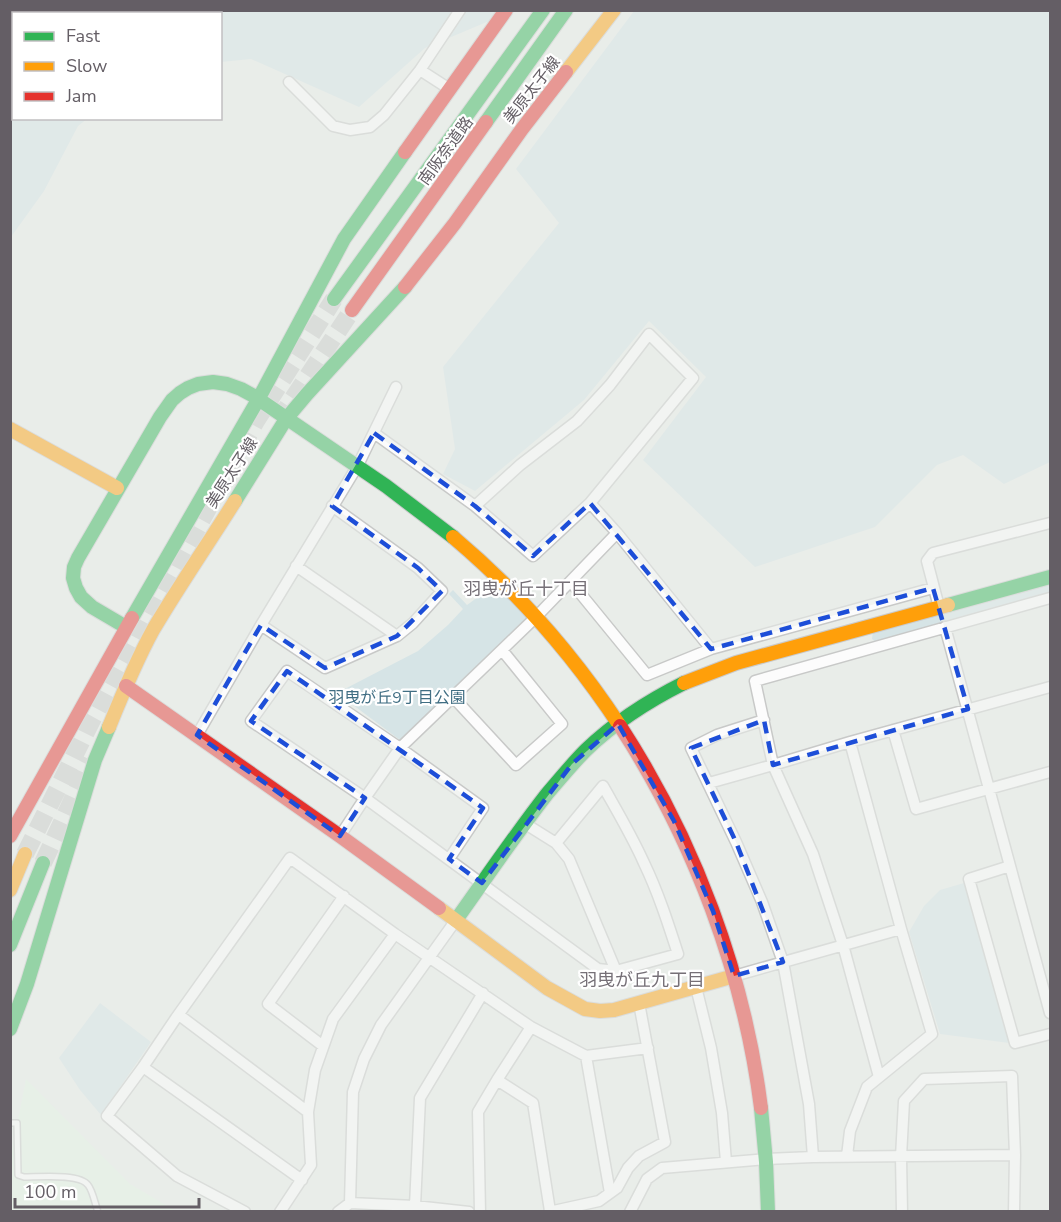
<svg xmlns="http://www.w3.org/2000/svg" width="1061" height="1222" font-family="'Nunito Sans','Noto Sans JP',sans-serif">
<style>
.commercial{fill:#e4f4e5}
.green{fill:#d6e4e6}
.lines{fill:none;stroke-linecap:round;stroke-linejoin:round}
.highway-tunnel{stroke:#c8c9c8;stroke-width:18;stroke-dasharray:18 9;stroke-linecap:butt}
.lane-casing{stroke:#c8c9c8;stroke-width:8}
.street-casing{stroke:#c8c9c8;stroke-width:13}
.fast-casing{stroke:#cacacb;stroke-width:16}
.slow-casing{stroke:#cacacb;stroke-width:16}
.jam-casing{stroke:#cacacb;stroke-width:16}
.lane{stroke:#fcfcfc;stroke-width:5}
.street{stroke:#fcfcfc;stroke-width:10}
.fast{stroke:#30b455;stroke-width:14}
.slow{stroke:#ff9f0a;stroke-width:14}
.jam{stroke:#e5322d;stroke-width:14}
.marked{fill:none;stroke:#1d4ed8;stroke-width:4.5;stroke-dasharray:12 8;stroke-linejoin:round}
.labels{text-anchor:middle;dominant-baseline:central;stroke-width:4.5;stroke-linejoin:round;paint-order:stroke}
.street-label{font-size:16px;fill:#645e65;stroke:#fff}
.park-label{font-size:16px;fill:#406e83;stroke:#fff}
.neighbourhood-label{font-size:18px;fill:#767077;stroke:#fff}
</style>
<rect width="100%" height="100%" fill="#e9ede9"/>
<path class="commercial" d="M26 1079 130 1184 176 1211 11 1212V1156Z"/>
<path class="green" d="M11 11H513L425 48 359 107 251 59 221 62 220 14H14V118L87 119 78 126 44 191 11 237Z
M634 11H1050V462L1004 484 963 455 937 465 875 527 755 567 643 460 706 377 649 321 584 400 475 491 443 474 455 449 443 367 559 223 516 169Z
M1050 582V593L876 642 872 639 873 631Z
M496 584 528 617 400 740 337 693 418 651 448 625 463 609 449 594 453 590 467 605Z
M964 883 1009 1043 940 1034 909 932 924 906 940 890Z
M100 1003 151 1042 101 1115 80 1090 59 1058Z"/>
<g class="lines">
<path class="highway-tunnel" d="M278 421 352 310
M25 854 93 718 256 421 334 299
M43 863 91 760"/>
<g class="lane-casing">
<path id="lane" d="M10 1123H17L18 1175 24 1177C38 1177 80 1173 88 1185 93 1191 95 1204 98 1212"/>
</g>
<g class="street-casing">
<path id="street" d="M420 70 451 90
M289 82 333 126 350 130 370 127 384 115 420 70 460 10
M374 433 475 506 533 556 590 503 693 378 649 334 610 385 577 421 520 465 475 506
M590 503 617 533 711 649
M296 566 397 636
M571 582 647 675 711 649 933 588
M1050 598 755 681 773 765 850 742 1050 687
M939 607 927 561 933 553 1050 523
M261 625 325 668 397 636 413 623 442 591 418 568 332 506
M945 627 1050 1013
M453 697 516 765 562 724 502 650
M764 720 717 735 691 748 736 842 762 902 783 962 809 1104 813 1157
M893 730 916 809 1050 772
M197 735 261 625 358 465 396 387
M709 783 773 765 813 854 843 945 879 1077
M340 836 365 798 400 748 536 617 617 533
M556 843 603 786C617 811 632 836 644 863 658 892 668 923 678 954L616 971
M449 859 483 808 400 748 287 671 251 721 365 798 598 969 616 971 569 859 556 843 524 823
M1010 866 969 879 1015 1043 1050 1034
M734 976 901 929
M696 987 711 1048 722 1113 726 1162
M179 1015 308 1112
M531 1027 497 1080 533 1103 550 1211
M323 1046 268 1004 344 896
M586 1056 610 1193
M143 1067 302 1180
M847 1156 850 1131 867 1087 932 1034 901 929 850 742
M350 1203 353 1092 364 1059 381 1025 456 920
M415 1206 420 1098 483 993
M245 1212 177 1176 107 1116 143 1067 176 1018 290 858 395 934 531 1027 586 1056 648 1048
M280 1212 311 1165 308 1112 315 1070 333 1019 395 934
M338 1212 350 1203 415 1206 469 1212
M480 1212 478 1112 497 1080
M549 1212 599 1201 617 1188 628 1168 639 1156 665 1142 639 1003
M630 1212 647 1179 662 1168 766 1159 813 1157 1015 1155
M902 1212 901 1157 904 1101 924 1079 1012 1076 1015 1155 1014 1212"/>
</g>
<g class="fast-casing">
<path id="fast" d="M486 122 566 10
M334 299 543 10
M235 501 286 419 307 394 405 287
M948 605 1050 577
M132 618 259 398 344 239 405 152
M126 627 92 607 81 597 76 588 73 578 74 567 78 558 160 417 172 400 180 393 188 388 198 384 213 382 227 384 241 389 254 396 386 486 453 537
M456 920C486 878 515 835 547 794 560 779 572 764 586 750 613 724 650 700 684 683
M10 945 43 863
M10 1029 27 984 95 760 109 727
M761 1108 766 1162 768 1212"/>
</g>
<g class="slow-casing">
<path id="slow" d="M566 72 614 10
M10 429 117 488
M453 537C517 591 574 656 620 726
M684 683 736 663 948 605
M109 727C122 695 136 661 153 630 179 586 208 544 235 501
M10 890 25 854
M439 908 547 988 585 1009 600 1011 614 1010 734 976"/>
</g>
<g class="jam-casing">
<path id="jam" d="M405 152 506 10
M405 287 455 223 522 129 566 72
M352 310 486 122
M126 686 340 836 439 908
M620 726C694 840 744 973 761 1108
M10 836 132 618"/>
</g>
<use href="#lane" class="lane"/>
<use href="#street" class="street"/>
<use href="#fast" class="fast"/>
<use href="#slow" class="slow"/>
<use href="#jam" class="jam"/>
</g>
<path d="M0 0H1061V1222H0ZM374 433 475 506 533 556 590 503 711 649 933 588 968 709 773 765 764 720 691 748 736 842 783 962 734 976 713 911 674 821 618 724 572 764 482 883 449 859 483 808 287 671 251 721 365 798 340 836 197 735 261 625 325 668 397 636 442 591 418 568 332 506Z" fill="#e9ede9" fill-opacity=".55" fill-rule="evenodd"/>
<path class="marked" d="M374 433 475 506 533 556 590 503 711 649 933 588 968 709 773 765 764 720 691 748 736 842 783 962 734 976 713 911 674 821 618 724 572 764 482 883 449 859 483 808 287 671 251 721 365 798 340 836 197 735 261 625 325 668 397 636 442 591 418 568 332 506Z"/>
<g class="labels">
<g class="street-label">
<text transform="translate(532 90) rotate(-52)">美原太子線</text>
<text transform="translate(446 151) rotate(-54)">南阪奈道路</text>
<text transform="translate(232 473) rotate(-57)">美原太子線</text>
</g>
<g class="park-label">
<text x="397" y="698">羽曳が丘9丁目公園</text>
</g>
<g class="neighbourhood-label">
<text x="526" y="589">羽曳が丘十丁目</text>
<text x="642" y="980">羽曳が丘九丁目</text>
</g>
</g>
<rect width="1061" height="1222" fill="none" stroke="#645e65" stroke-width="24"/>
<rect x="12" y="12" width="210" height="108" fill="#ffffff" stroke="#c1bfc1" stroke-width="1.5"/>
<rect x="24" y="32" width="30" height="9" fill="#30b455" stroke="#c1bfc1" stroke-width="1.5"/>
<text x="66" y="42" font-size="18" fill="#645e65">Fast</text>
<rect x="24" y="62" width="30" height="9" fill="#ff9f0a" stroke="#c1bfc1" stroke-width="1.5"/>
<text x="66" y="72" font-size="18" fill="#645e65">Slow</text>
<rect x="24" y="92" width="30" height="9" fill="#e5322d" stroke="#c1bfc1" stroke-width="1.5"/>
<text x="66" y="102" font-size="18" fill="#645e65">Jam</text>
<path d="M15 1198v9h184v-9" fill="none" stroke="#645e65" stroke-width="3"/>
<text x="24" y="1198" font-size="18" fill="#645e65" stroke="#ffffff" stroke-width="4.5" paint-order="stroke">100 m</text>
</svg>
